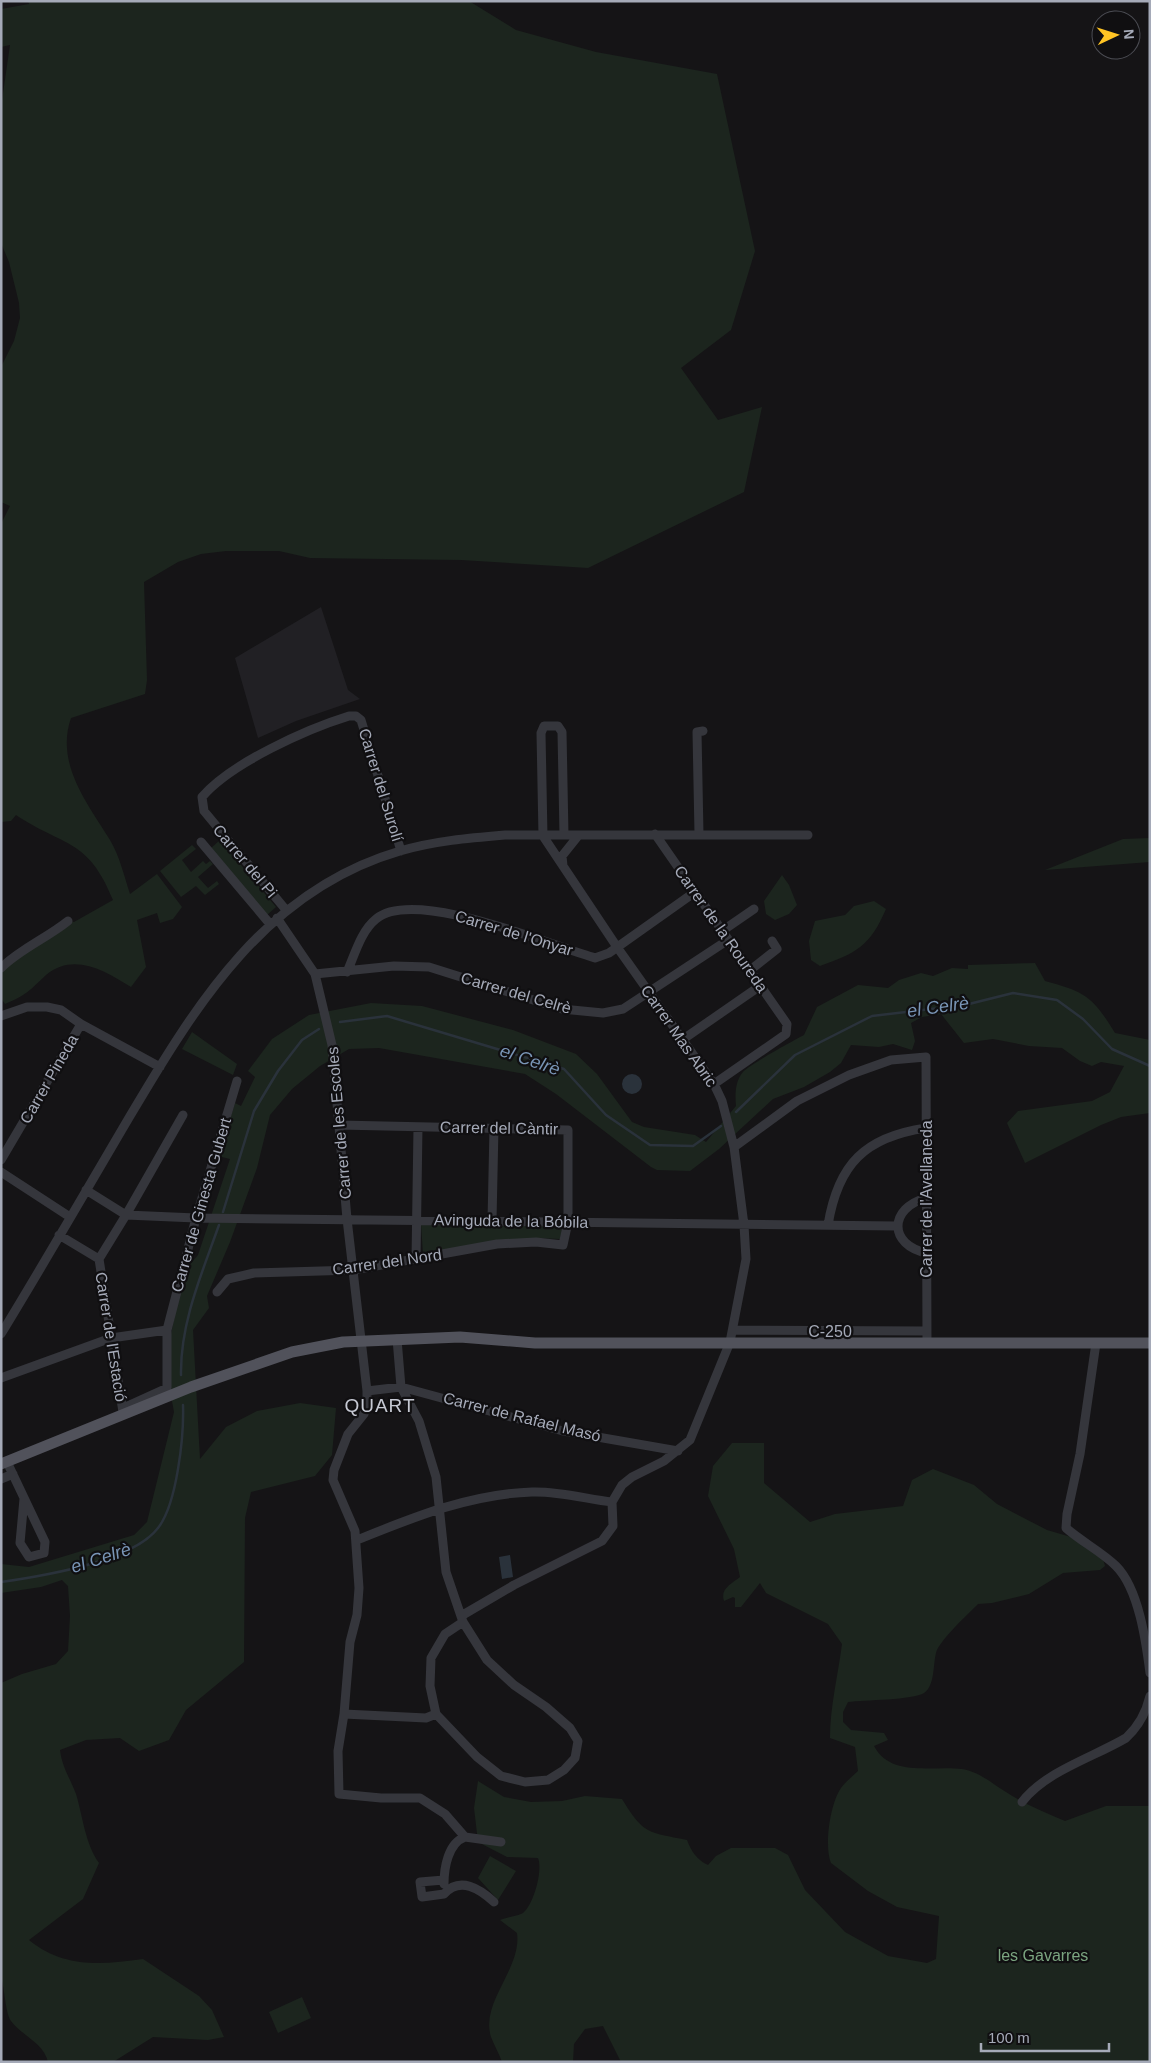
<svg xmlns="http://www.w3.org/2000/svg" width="1151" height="2063" font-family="Arial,sans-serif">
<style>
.built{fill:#212024}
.green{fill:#1c251e}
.water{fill:#2a323b}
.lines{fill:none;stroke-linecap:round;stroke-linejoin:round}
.stream{stroke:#2a323b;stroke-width:2.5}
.minor{stroke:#35363c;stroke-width:9}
.major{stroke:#51525b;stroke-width:11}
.labels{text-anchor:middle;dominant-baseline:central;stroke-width:4.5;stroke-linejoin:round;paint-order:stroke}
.street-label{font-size:16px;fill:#a5aab8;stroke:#100f11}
.park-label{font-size:16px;fill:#7ba480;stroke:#100f11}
.water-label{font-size:18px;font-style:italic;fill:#7995b6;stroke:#100f11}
.quarter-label{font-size:19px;letter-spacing:1px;fill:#c6c9d3;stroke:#100f11}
</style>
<rect width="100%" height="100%" fill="#151416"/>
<path class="built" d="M321 607 348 690 360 699 296 721 258 738 235 658Z"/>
<path class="green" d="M28 1H469L516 30 596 52 717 74 755 251 731 330 681 368 718 420 762 407 744 492 588 568 461 560 310 558 279 551H226L201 554 178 562 144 582 147 680 145 694 71 718C55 764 88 804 110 840 120 857 124 876 130 894L157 874 182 907 173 919 160 923 157 913 137 920 146 967 131 987C105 971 74 952 46 975 30 990 27 995 5 1004L1 998V968L68 921 74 922 113 900C88 838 64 847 16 815L11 821 1 822V524L10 506 1 502V367L14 341 20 318 19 303 9 262 1 243V107L10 45 1 47V9L29 4Z
M1150 838V862L1045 870 1123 839Z
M220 840 276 907 267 915 210 849Z
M192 845 196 849 182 860 191 872 203 861 206 864 210 861 213 864 198 877 208 888 217 881 219 884 205 895 196 886 181 897 160 871Z
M782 875 789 885 797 905 789 914 775 920 766 914 764 901Z
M874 901 886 909C870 946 857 953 820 966L811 960 809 941 815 921 845 915 854 906Z
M1035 963 1045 981C1086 992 1093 997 1115 1033L1150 1040V1113L1121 1117 1101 1125 1025 1163 1007 1123 1018 1111 1092 1101 1110 1092 1124 1066 1101 1062 1092 1066 1080 1061 1062 1048 1029 1046 993 1039 964 1043 941 1014 922 1017 911 1023 915 1041 912 1050 893 1044 879 1047 851 1045 841 1063 830 1072 804 1087 773 1099 719 1149 690 1171 657 1170 651 1167 556 1094 525 1074 379 1048 349 1049 320 1066 292 1089 270 1115 257 1168 230 1242 207 1296 209 1308 193 1330 200 1459 226 1427 257 1411 300 1403 336 1408 332 1455 315 1476 251 1492 245 1518 244 1662 186 1710 169 1740 139 1751 120 1738 86 1740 60 1750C62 1767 70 1778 76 1794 83 1817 85 1843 99 1863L83 1899 29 1940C63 1968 101 1965 143 1959L199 1996 212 2010 224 2037 208 2040 153 2037 113 2062H48C44 2043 21 2035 11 2021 5 2012 5 1989 1 1978V1683L22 1674 56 1664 68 1651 70 1616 68 1586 62 1580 41 1587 1 1593V1564L29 1567 134 1535 147 1522 174 1412 169 1385 171 1334 184 1271 198 1255 230 1159 218 1156 235 1103 241 1106 255 1077 248 1071 272 1039 309 1015 371 1003 422 1006 513 1030 576 1054 597 1074 632 1122 644 1127 695 1135 706 1142 736 1106C735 1095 735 1081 743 1072 749 1065 794 1040 804 1035L817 1007 858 985 888 988 899 980 921 973 933 976 952 968 968 969V965Z
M192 1032 237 1064 233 1075 182 1049Z
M421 1224 563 1225 560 1239 537 1238 423 1254Z
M732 1443H764V1483L810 1522 835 1514 903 1506 912 1480 933 1469 974 1485 997 1504 1047 1530 1071 1537 1103 1559 1105 1566 1100 1570 1063 1573 1029 1594 992 1603 978 1604C969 1613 938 1642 936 1653 933 1664 935 1686 924 1693 913 1700 864 1700 848 1702L843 1712V1722L851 1730 884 1733 888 1740 874 1746C891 1778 933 1765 962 1769 980 1772 991 1783 1006 1792 1024 1804 1045 1812 1065 1821L1106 1806H1150V2062H621L603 2026 585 2029 574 2044 573 2062H502C499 2053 494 2045 491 2037 480 2002 522 1969 517 1933L500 1920C506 1917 518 1916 523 1913 534 1904 543 1870 538 1858L507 1857 478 1842 474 1808 478 1781 504 1797 531 1802 562 1801 585 1796 622 1799C644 1835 648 1832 687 1840 691 1851 697 1860 708 1865L716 1856 731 1848H775L788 1855 805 1890 845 1932 888 1956 927 1963 936 1959 939 1916 897 1907 868 1891 831 1863C824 1846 830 1804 841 1788 845 1782 852 1777 858 1771L855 1747 830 1738C830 1707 838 1675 842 1644L828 1624 766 1593 760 1583 741 1607H735V1598L733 1597 724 1601C720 1589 731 1584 740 1577L734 1549 708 1496 713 1466Z
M490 1856 516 1871 498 1900 478 1878Z
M302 1997 311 2018 278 2033 269 2012Z"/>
<path class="water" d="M622 1084a10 10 0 1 1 20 0a10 10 0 1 1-20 0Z
M510 1555 513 1577 502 1579 499 1557Z"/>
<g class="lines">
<path class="stream" d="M340 1022 387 1016 564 1069 606 1115 650 1145 693 1146 721 1126
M736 1112 795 1055 872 1016 965 1005 1013 993 1057 1000 1083 1019 1112 1049 1150 1066
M223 1212 254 1111 278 1071 302 1040 319 1029
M181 1375C180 1323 202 1273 219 1225
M1 1582C43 1576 132 1562 158 1528 177 1504 184 1436 183 1405"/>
<path class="minor" d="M655 834 787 1024 786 1034 714 1084
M699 834 697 732 703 731
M201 842 270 924
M563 866 562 856 578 836
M286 910 204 811 202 797C231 763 307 729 349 716H356L361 720 401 851
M277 918 315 974 332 1045 347 1219 367 1391V1403L364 1414 348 1434 334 1470 333 1480 355 1531 359 1588 357 1615 350 1642 344 1714 338 1751 339 1794 381 1798H420L445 1814 465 1837 501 1842
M722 931 754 909
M1 968C20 949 47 938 68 921
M749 971 777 949 772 941
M347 972C355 954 361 931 376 919 414 887 550 945 595 958L609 953 695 892
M315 974 394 966 429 967 562 1009 603 1013 623 1009 728 940
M1 1016 27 1007H47L61 1010 81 1024 160 1067
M682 1040 760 986
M183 1115 126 1215 196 1218 897 1226
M734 1147 797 1101 849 1075 891 1060 926 1057 927 1342
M1 1160 81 1024
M1 1172 70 1217
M86 1190 126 1215 99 1259
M926 1198C889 1208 888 1245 927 1253
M492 1221 494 1127
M828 1225C838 1164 865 1137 926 1128
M59 1235 99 1259
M99 1259 123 1412
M416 1259 418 1127
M217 1292 228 1279 254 1273 354 1270 497 1244 536 1242 563 1245 568 1222V1130L339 1125
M733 1330 927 1331
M1 1334C45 1262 87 1189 130 1116 197 1003 266 890 400 851 434 841 469 838 505 835H808
M397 1339 401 1387 419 1421 436 1477 446 1572 463 1622 487 1660 514 1685 546 1707 570 1728 578 1741 575 1758 564 1770 548 1780 525 1782 501 1776 477 1757 436 1714 430 1686 431 1658 445 1634 463 1622
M1096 1343 1080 1454 1067 1514 1066 1528C1082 1542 1102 1552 1116 1566 1139 1589 1146 1642 1150 1673
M1 1378 111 1338 167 1330
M367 1391 401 1387 563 1431 678 1451
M123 1408 167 1388V1330L196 1218 237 1081
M7 1462 45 1542 44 1553 29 1557 20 1543 24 1499
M1 1479 13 1474
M357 1540C414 1517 470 1494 532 1492 558 1491 587 1499 612 1502
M461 1616 514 1585 602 1541 613 1526 612 1502 622 1485 632 1477 664 1461 690 1440 730 1342 746 1259 744 1225 734 1147 722 1101 714 1084 617 947 543 836 541 733 544 726H558L562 732 564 835
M344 1714 426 1718 436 1714
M1022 1802C1046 1771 1092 1758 1126 1738 1138 1727 1146 1713 1150 1696
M444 1880 420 1882 422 1897 444 1894C460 1876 480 1889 494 1902
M444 1884C444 1868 448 1843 465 1837"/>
<path class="major" d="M1 1464 191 1387 292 1352 343 1342 390 1340 460 1337 535 1343H1150"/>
</g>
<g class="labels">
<g class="street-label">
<text transform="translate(381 785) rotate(73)">Carrer del Surolí</text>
<text transform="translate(245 861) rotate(50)">Carrer del Pi</text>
<text transform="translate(721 929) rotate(55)">Carrer de la Roureda</text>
<text transform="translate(514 933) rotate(17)">Carrer de l'Onyar</text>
<text transform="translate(516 993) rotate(16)">Carrer del Celrè</text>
<text transform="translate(679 1036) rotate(55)">Carrer Mas Abric</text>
<text transform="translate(49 1079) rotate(-60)">Carrer Pineda</text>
<text transform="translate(339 1123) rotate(-95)">Carrer de les Escoles</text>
<text transform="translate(499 1128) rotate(1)">Carrer del Càntir</text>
<text transform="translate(926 1199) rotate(-90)">Carrer de l'Avellaneda</text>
<text transform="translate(201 1205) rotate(-74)">Carrer de Ginesta Gubert</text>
<text transform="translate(511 1221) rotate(1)">Avinguda de la Bóbila</text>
<text transform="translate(387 1262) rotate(-8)">Carrer del Nord</text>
<text x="830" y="1331">C-250</text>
<text transform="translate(111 1337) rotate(81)">Carrer de l'Estació</text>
<text transform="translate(522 1417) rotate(14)">Carrer de Rafael Masó</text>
</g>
<g class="park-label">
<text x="1043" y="1955">les Gavarres</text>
</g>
<g class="water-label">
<text transform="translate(938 1007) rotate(-8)">el Celrè</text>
<text transform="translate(530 1060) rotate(19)">el Celrè</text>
<text transform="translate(101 1558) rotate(-18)">el Celrè</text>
</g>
<g class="quarter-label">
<text x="380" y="1405">QUART</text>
</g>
</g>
<rect width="1151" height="2063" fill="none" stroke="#a5aab8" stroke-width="5"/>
<g transform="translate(1116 35) rotate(86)"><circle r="24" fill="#100f11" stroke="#4c4d54"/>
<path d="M0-4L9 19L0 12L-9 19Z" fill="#ffc424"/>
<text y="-8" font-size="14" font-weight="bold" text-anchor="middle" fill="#a5aab8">N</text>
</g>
<path d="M981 2043v8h128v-8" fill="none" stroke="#a5aab8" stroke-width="2.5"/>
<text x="988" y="2043" font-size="15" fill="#a5aab8" stroke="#100f11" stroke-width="4" paint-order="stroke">100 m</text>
</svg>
